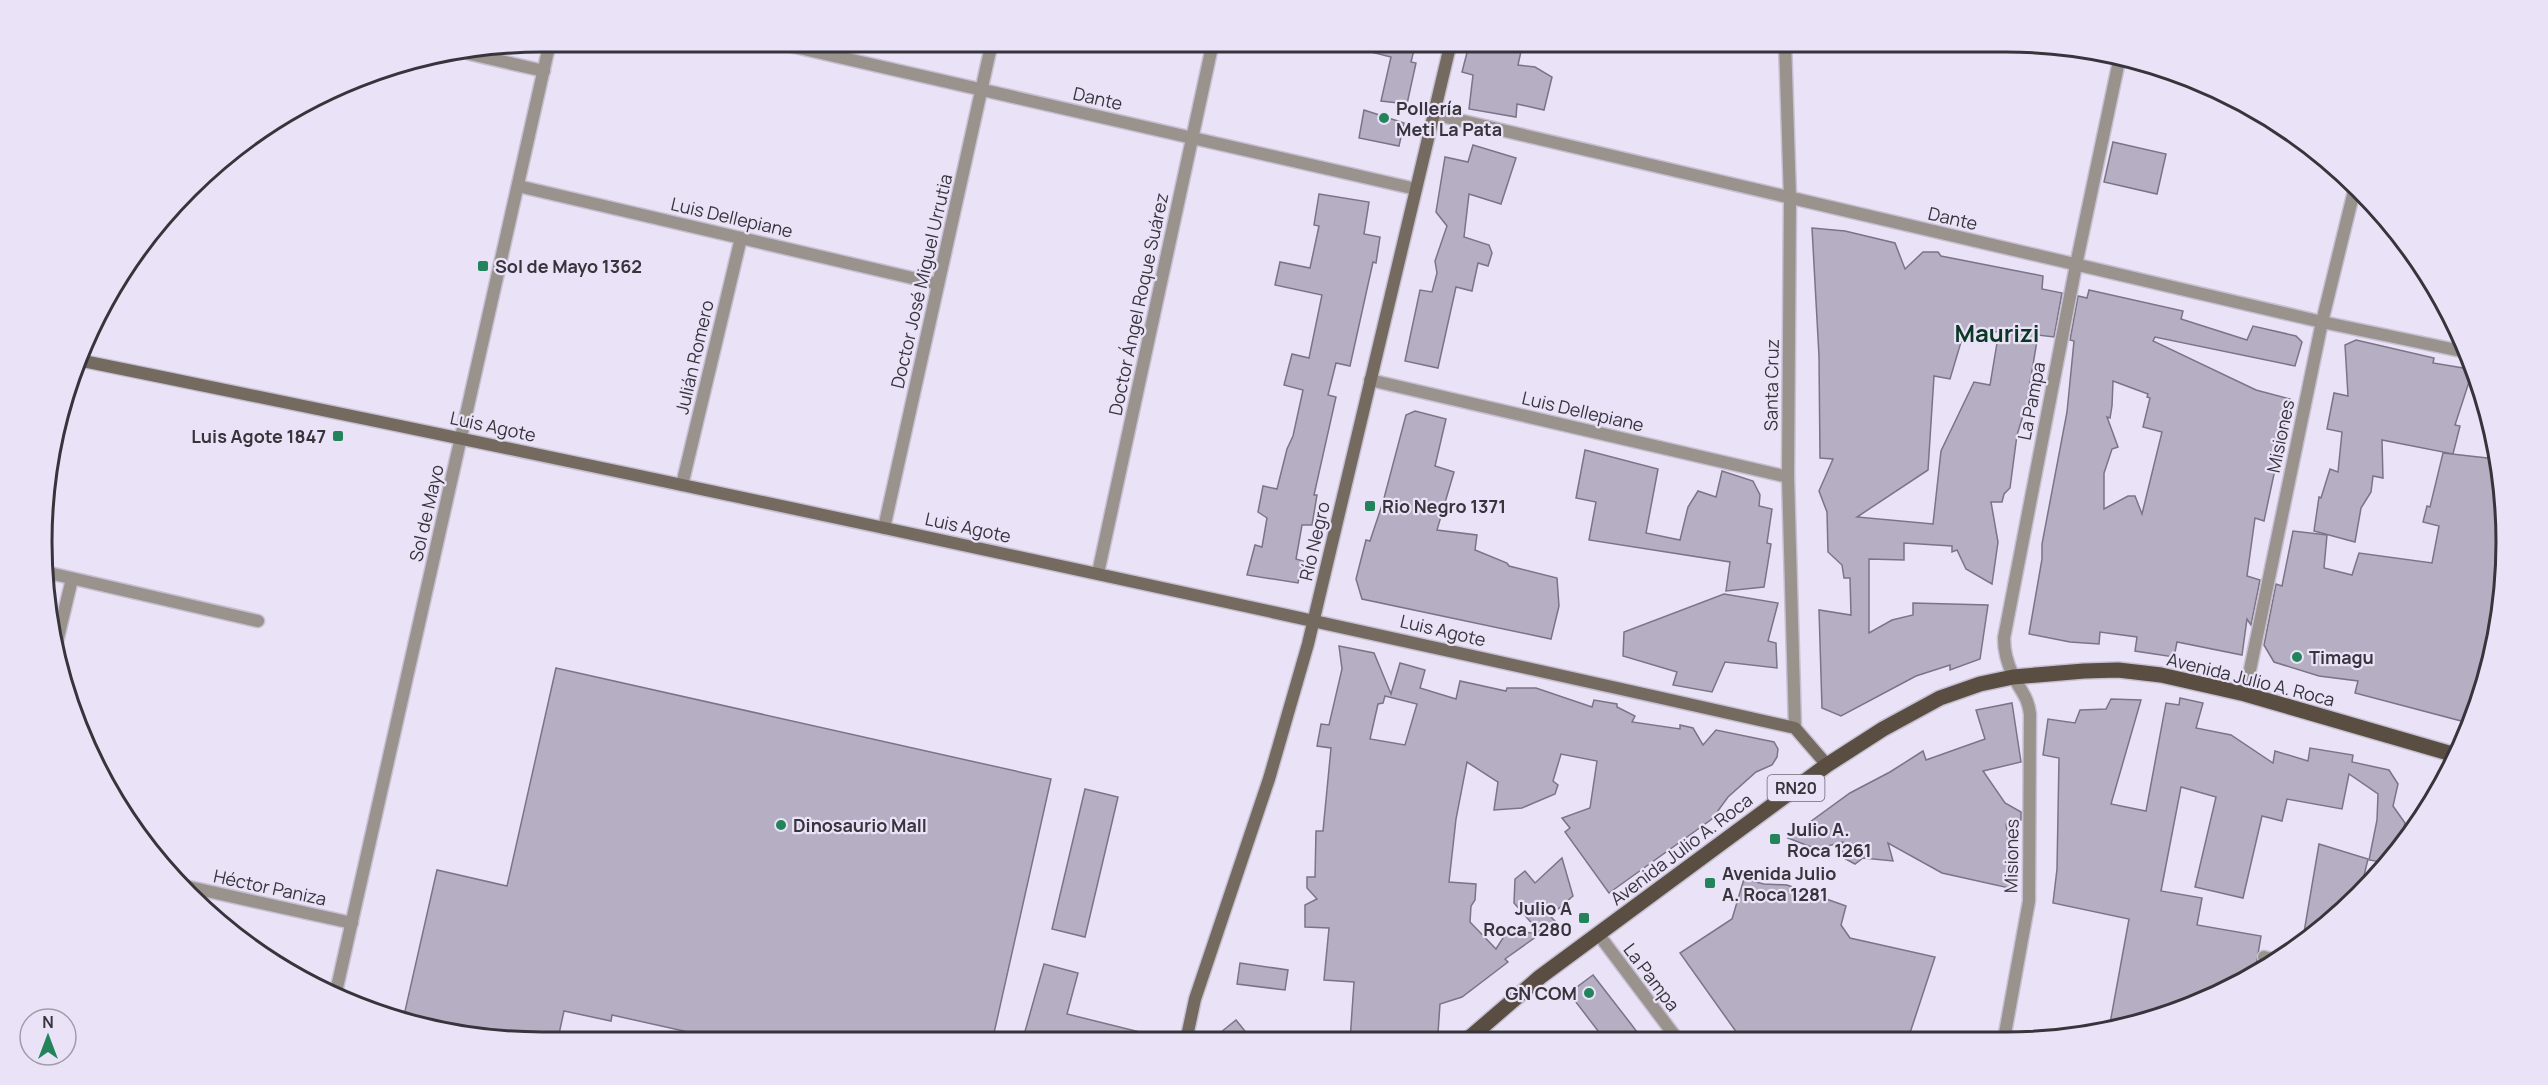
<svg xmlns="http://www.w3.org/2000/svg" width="2548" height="1085" viewBox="0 0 2548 1085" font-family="Manrope,sans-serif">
<rect width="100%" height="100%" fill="#eae3f8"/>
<g fill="#b6afc3" stroke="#7b7487" stroke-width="1.5" fill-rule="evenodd">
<path d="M1356,42H1416L1411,62L1416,63L1407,104L1381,101L1391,57L1355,48Z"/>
<path d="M1480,42H1523L1518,65L1535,67L1552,77L1544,110L1517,104L1516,117L1469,109L1473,75L1462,72L1469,45L1479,48Z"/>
<path d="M1364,110L1404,123L1399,146L1359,138Z"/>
<path d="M2113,142L2166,154L2157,194L2104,182Z"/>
<path d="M1473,145L1516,158L1501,204L1469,194L1464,237L1489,245L1492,253L1488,266L1478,263L1472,291L1456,287L1438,368L1405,361L1420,290L1432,292L1437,273L1435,261L1447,226L1436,212L1445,157L1468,162Z"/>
<path d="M1319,194L1369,202L1364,234L1380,237L1376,263L1373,262L1350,366L1336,363L1328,395L1336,397L1314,495H1317L1312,525H1302L1296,559L1303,561L1298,583L1247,575L1255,545L1262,547L1267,518L1258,512L1263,486L1277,489L1287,449L1293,436L1303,390L1284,385L1292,354L1309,358L1322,295L1275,285L1280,262L1310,268L1319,226L1314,225Z"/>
<path d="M1812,228L1845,231L1895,243L1905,269L1923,252H1938L1941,256L2043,276L2042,289L2062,293L2054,337L2038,335L2026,406L2017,435L2010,488L2004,494L2002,502H1991L1998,542L1992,584L1966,569L1957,550L1952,552V546L1904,543V560L1869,559V633L1892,620L1913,615V603L1988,605L1980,659L1950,670V665L1916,676L1841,716L1822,708L1819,610L1851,615L1850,578H1844L1842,565L1828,552L1827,512L1819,491L1833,459L1820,458L1819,356ZM1999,331L1990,385L1974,382L1941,451L1933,524L1857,517L1928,470L1934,376L1950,379L1961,342Z"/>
<path d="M2089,290L2183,311L2181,319L2247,340L2253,326L2296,336L2302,342L2295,366L2155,337L2153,341L2256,390L2290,399L2264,521L2255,518L2247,576L2260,580L2251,625L2247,619L2242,655L2177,642L2174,657L2135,651L2137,637L2100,632L2099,644L2070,642L2029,634L2042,559V544L2067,412L2074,341L2070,340L2078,296L2087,298ZM2113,381L2148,394L2147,397L2150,398L2143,427L2162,432L2142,514L2135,496H2128L2104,509V473L2112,449L2118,447L2107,417L2110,418L2112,406Z"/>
<path d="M2356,340L2434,358L2433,363L2469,369V382L2455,425L2460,426L2453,454L2382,440L2383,478L2373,476L2371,492L2361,508L2355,542L2314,531L2319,497L2321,498L2330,469L2338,472L2342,432L2327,429L2334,393L2348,396L2345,345Z"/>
<path d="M1415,411L1446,419L1435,466L1454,472L1437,530L1477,535L1475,550L1507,563L1509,566L1557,578L1559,606L1551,639L1362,599L1356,579L1366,540L1370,541L1383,502L1406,415Z"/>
<path d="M1585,450L1658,469L1646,533L1680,540L1688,507L1698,491L1716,497L1722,471L1753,481L1760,495L1759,506L1772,509L1767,543L1771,544L1764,587L1726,591L1730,562L1589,540L1596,502L1576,498Z"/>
<path d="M2443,453L2496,459L2505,510L2502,608L2479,704L2469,723L2355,693L2358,681L2319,676L2274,662L2264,645L2276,584L2282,586L2293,531L2327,535L2324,568L2352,575L2359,553L2432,563L2439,526L2423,522L2427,506L2430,507Z"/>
<path d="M1724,594L1778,603L1768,641L1776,643L1777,668L1725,662L1712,692L1673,685L1677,672L1623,656L1624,632Z"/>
<path d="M1339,646L1374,653L1391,694L1400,663L1425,670L1420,688L1456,699L1460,681L1506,691L1507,688H1536L1592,707L1594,700L1617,704V707L1635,716L1632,722L1680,729V725L1693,728L1703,745L1716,730L1774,742L1778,749L1777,757L1772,765L1756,772L1728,797L1712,819L1609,893L1565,832L1570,828L1562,818L1590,808L1597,761L1561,754L1553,781L1558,785L1555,794L1522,808L1494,810L1498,782L1467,762L1456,819L1449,882L1476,884L1475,900L1471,906L1470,922L1496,949L1508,930L1540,934L1505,959L1508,962L1462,997L1440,1004L1438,1033L1428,1040L1350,1041L1354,982L1324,980L1329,928L1305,927V905L1317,899L1307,888V877H1315L1316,831H1323L1331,748L1317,746L1321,724L1329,725L1342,669ZM1385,696L1417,704L1405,745L1370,739L1378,704L1383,703Z"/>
<path d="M556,668L1051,779L992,1042H733L612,1015L611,1021L564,1011L557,1043H543L403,1020L437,870L507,886Z"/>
<path d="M2180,698L2203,703L2196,728L2231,735L2273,763L2275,751L2308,761L2310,748L2353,755L2352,762L2389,770L2398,784L2393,806L2405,823L2400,850L2387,863L2369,860L2377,820L2378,794L2349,774L2342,809L2287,799L2282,821L2262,816L2243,898L2195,887L2216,797L2181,787L2161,891L2202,898L2197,925L2261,936L2255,972L2197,1005L2109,1029L2129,919L2053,903L2057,869L2059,758L2043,755L2048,719L2075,723L2080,710L2106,709L2111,699L2141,700L2111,804L2146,811L2166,703L2179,705Z"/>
<path d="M2012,703L2021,762L1983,771L2005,803L2021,812V820L2006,824L2010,849L2017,855V876L2009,888L1942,873L1888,843L1893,861L1863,858L1855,864L1842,857L1843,842L1816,849L1788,838L1850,793L1890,772L1923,751L1926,760L1985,739L1976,710Z"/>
<path d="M1085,789L1118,797L1085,937L1052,929Z"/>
<path d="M2319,844L2368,859L2361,888L2310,939L2302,944Z"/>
<path d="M1562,858L1573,896L1550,916L1557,923L1542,935L1514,903L1515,879L1525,871L1535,883Z"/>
<path d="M1744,879L1764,884L1787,885L1846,906L1841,925L1850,938L1935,957L1909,1036L1875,1033L1817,1039L1742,1040L1680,953L1732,919Z"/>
<path d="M1240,963L1288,970L1285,990L1237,984Z"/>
<path d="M1044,964L1078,973L1067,1014L1152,1035L1151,1041L1022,1042Z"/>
<path d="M1593,975L1631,1024L1643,1040H1605L1569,993Z"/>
<path d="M1236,1020L1253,1041H1210Z"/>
</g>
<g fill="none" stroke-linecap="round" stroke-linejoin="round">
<defs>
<g id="minor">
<path d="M773,42L1416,189"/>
<path d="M1785,42L1790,198L1788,477L1795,728"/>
<path d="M470,54L544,71"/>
<path d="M1433,114L2322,322L2466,352"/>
<path d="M518,186L938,284"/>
<path d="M1370,380L1788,477"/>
<path d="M682,485L741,238"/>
<path d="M884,528L992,42"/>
<path d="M45,572L258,621"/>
<path d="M1098,573L1213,42"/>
<path d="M55,650L72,579"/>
<path d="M2245,694L2322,322L2355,187"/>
<path d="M180,885L352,923"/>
<path d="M1599,935L1678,1040"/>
<path d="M2264,957L2275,960"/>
<path d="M336,992L550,42"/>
<path d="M2004,1039L2029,901L2030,714C2028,696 2020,691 2013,675C2007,663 2004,652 2004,638L2076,265L2119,61"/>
</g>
<g id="secondary">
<path d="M83,361C655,477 1226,600 1795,728L1827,765"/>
<path d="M1186,1041L1195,999L1269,779L1308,644L1451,42"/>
</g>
<path id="primary" d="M1467,1040L1540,977L1827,765L1883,729L1940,698L1980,684L2013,677L2084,671L2118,670L2161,675L2245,694L2452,754"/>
</defs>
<use href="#minor" stroke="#c6c0d2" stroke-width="15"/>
<use href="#secondary" stroke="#c6c0d2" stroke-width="15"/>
<use href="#primary" stroke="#c6c0d2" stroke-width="18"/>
<use href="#minor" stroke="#9a928c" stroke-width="12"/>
<use href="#secondary" stroke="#746a60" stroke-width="12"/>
<use href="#primary" stroke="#5a4e42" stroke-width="15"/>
</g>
<g fill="#23845c" stroke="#eae3f8" stroke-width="2">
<circle cx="1384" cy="118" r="6"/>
<rect x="477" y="260" width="12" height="12" rx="3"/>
<rect x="332" y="430" width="12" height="12" rx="3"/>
<rect x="1364" y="500" width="12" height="12" rx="3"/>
<circle cx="2297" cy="657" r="6"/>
<circle cx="781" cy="825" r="6"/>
<rect x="1769" y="833" width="12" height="12" rx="3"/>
<rect x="1704" y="877" width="12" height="12" rx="3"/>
<rect x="1578" y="912" width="12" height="12" rx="3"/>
<circle cx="1589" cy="993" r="6"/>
</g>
<g text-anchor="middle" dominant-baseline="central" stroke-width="4.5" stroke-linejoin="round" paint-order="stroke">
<rect fill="#eae3f8" stroke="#6d6874" stroke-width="1.5" x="1767.5" y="775" width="57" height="26" rx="4.5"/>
<g font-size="16" font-weight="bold" fill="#37343c">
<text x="1796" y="788">RN20</text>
</g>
<g font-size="18" fill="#37343c" stroke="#eae3f8">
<text transform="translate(1098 98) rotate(13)">Dante</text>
<text transform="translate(732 217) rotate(13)">Luis Dellepiane</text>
<text transform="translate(1953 218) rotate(13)">Dante</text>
<text transform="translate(921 281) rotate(-77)">Doctor José Miguel Urrutia</text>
<text transform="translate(1138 304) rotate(-78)">Doctor Ángel Roque Suárez</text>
<text transform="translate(694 357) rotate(-77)">Julián Romero</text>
<text transform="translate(1771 385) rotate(-89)">Santa Cruz</text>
<text transform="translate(2031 401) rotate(-79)">La Pampa</text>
<text transform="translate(1583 411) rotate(13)">Luis Dellepiane</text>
<text transform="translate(493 426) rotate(12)">Luis Agote</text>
<text transform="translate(2280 436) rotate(-78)">Misiones</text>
<text transform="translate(426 513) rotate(-77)">Sol de Mayo</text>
<text transform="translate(968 527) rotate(12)">Luis Agote</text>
<text transform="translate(1314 541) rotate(-77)">Río Negro</text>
<text transform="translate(1443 630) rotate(13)">Luis Agote</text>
<text transform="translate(2251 679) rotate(14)">Avenida Julio A. Roca</text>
<text transform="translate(1681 849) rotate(-37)">Avenida Julio A. Roca</text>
<text transform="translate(2011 856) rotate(-89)">Misiones</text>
<text transform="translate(270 887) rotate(12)">Héctor Paniza</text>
<text transform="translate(1652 977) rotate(53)">La Pampa</text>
</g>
<g font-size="18" font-weight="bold" fill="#37343c" stroke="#eae3f8" text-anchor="start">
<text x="1396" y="108">Pollería<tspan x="1396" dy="21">Meti La Pata</tspan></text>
<text x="495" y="266">Sol de Mayo 1362</text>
<text x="326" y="436" text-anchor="end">Luis Agote 1847</text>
<text x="1382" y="506">Rio Negro 1371</text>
<text x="2309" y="657">Timagu</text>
<text x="793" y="825">Dinosaurio Mall</text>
<text x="1787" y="829">Julio A.<tspan x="1787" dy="21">Roca 1261</tspan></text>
<text x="1722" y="873">Avenida Julio<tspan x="1722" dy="21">A. Roca 1281</tspan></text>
<text x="1572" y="908" text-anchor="end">Julio A<tspan x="1572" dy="21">Roca 1280</tspan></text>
<text x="1577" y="993" text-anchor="end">GN COM</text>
</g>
<g font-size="24" font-weight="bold" fill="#0a3825" stroke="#eae3f8">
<text x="1997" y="332">Maurizi</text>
</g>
</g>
<path d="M0 0H2548V1085H0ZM542 52H2006A490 490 0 0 1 2496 542V542A490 490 0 0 1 2006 1032H542A490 490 0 0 1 52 542V542A490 490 0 0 1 542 52Z" fill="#eae3f8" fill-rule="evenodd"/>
<path fill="none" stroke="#37343c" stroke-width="3" d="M542 52H2006A490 490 0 0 1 2496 542V542A490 490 0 0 1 2006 1032H542A490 490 0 0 1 52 542V542A490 490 0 0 1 542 52Z"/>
<g transform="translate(48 1037)"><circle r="28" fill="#eae3f8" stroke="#a29dad" stroke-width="1.5"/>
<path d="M0-4.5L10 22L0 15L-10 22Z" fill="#23845c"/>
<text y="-9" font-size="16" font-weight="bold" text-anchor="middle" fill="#37343c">N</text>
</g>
</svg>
